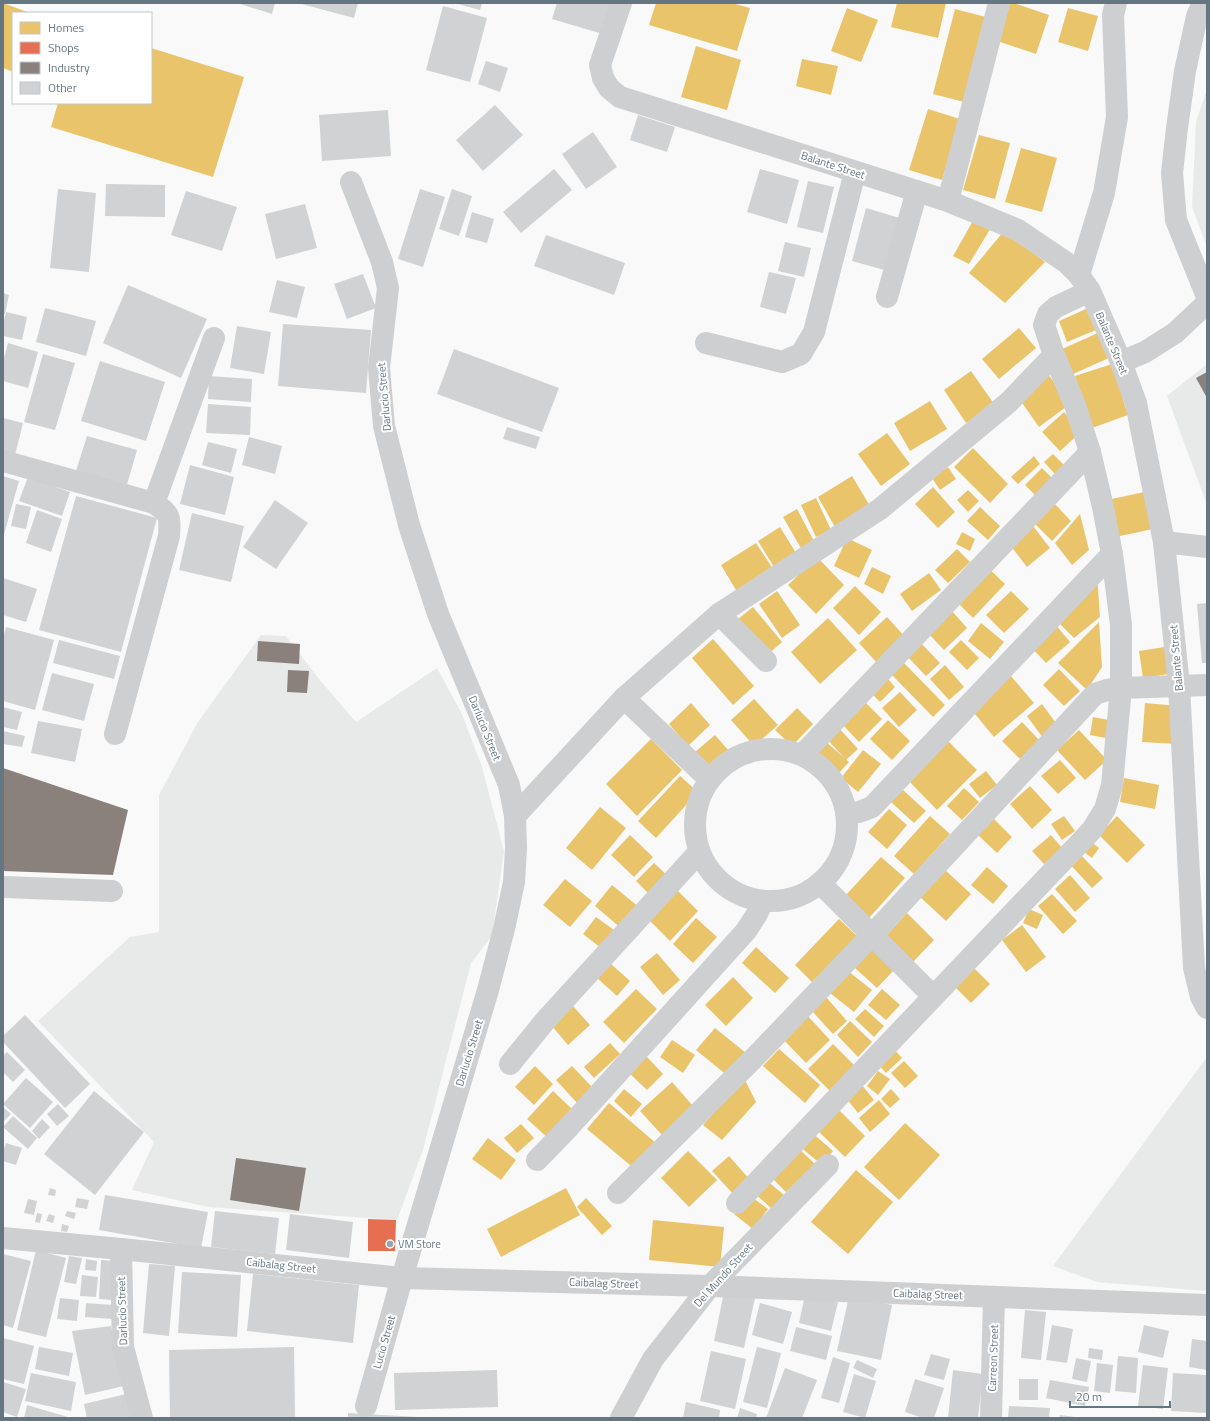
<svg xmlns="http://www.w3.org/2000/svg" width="1210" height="1421" viewBox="0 0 1210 1421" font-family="'Titillium Web',sans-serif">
<rect width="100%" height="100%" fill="#f9f9f9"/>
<g fill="#e8e9e9">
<path d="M1207,89V247L1192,207L1196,122Z"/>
<path d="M1207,364V505L1167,396Z"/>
<path d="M261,635L286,636L319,679L356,722L437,668L462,714L482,767L504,851L492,936L471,963L423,1150L397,1220L208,1207L132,1190L154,1142L38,1021L130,937L159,932V795L198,722Z"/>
<path d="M1207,1057V1291L1097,1282L1053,1266Z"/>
</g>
<g fill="#e9c46a">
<path d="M3,3L30,13H13V72L3,68Z"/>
<path d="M656,3H732L750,8L737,51L649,25Z"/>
<path d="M897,3H946L938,38L891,27Z"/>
<path d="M1010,3H1014L1049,15L1036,54L997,41Z"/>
<path d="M847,8L878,20L861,62L831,51Z"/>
<path d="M1068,8L1098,16L1088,51L1058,42Z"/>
<path d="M955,9L990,18L968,103L933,94Z"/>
<path d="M696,46L741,60L727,110L681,97Z"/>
<path d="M151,48L244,77L213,177L51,127L58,103H151Z"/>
<path d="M802,59L838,66L831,95L796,86Z"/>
<path d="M928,109L960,119L942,180L909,170Z"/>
<path d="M979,135L1010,143L995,199L963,190Z"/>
<path d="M1021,148L1057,158L1042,212L1005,202Z"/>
<path d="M974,219L992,226L969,264L953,256Z"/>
<path d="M1004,231L1045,262L1005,303L969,273Z"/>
<path d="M1086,309L1096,330L1067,342L1059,321Z"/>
<path d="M1019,328L1036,348L999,379L982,359Z"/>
<path d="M1100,332L1111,357L1071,375L1060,350Z"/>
<path d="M1112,364L1128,415L1092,428L1075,376Z"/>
<path d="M971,371L994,404L966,423L944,390Z"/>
<path d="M1048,374L1070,404L1039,427L1018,397Z"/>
<path d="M930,401L947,429L910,451L894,423Z"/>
<path d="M1064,412L1081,432L1060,451L1042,432Z"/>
<path d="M887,433L910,464L881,486L858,454Z"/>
<path d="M973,448L1008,484L990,503L954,467Z"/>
<path d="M1053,454L1064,465L1055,474L1044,462Z"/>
<path d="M1034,456L1040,464L1018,484L1011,477Z"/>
<path d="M948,467L956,479L940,490L932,478Z"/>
<path d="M1042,468L1054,480L1037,497L1025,485Z"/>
<path d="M852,476L870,506L835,527L818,497Z"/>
<path d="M933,487L955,512L938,528L915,504Z"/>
<path d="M968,490L979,501L968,512L957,500Z"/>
<path d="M1149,491L1158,528L1115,537L1107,500Z"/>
<path d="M816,498L831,530L816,537L801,505Z"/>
<path d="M1051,500L1071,521L1052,541L1031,520Z"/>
<path d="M980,507L1000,526L988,540L967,521Z"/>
<path d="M797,509L815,543L802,550L783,517Z"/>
<path d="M1080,514L1089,550L1072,565L1055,543Z"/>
<path d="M1033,526L1050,548L1027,567L1010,545Z"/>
<path d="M780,527L796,553L774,567L758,541Z"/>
<path d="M962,532L975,539L970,551L956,544Z"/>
<path d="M847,538L872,550L859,578L834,566Z"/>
<path d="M756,543L775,572L739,595L721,565Z"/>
<path d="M957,549L970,562L948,583L935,570Z"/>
<path d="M817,557L844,585L816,614L788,585Z"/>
<path d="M985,565L1005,584L973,618L953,598Z"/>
<path d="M872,567L891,576L883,594L864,584Z"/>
<path d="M929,573L941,590L912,611L900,594Z"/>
<path d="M1097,574L1100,617L1074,638L1056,620Z"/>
<path d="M855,586L881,612L859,635L833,608Z"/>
<path d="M777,591L800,625L782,638L759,604Z"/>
<path d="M1011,591L1029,609L1004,633L986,615Z"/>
<path d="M753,607L782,642L767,655L738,619Z"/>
<path d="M951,610L967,628L944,650L927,632Z"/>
<path d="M887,617L906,638L878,664L859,643Z"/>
<path d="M828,618L857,650L820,684L791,652Z"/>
<path d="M1099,622L1102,667L1087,690L1058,663Z"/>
<path d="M981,623L1004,642L990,659L968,641Z"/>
<path d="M1055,624L1070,642L1046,663L1030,646Z"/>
<path d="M713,639L754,686L733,705L692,658Z"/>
<path d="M961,640L979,658L967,670L949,652Z"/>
<path d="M919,641L940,663L926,676L905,654Z"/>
<path d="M1171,646L1175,673L1143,678L1139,651Z"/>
<path d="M904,663L945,705L933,717L892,675Z"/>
<path d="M945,665L964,687L949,700L930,679Z"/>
<path d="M1059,669L1080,691L1064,706L1043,685Z"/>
<path d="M1010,675L1034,703L994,737L970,708Z"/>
<path d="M887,678L895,687L880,702L871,693Z"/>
<path d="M900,692L917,710L899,727L882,708Z"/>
<path d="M754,699L778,725L754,746L731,720Z"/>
<path d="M863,700L882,719L859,742L841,723Z"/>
<path d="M691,703L710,725L688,746L669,724Z"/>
<path d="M1145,703L1179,706L1176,744L1142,742Z"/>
<path d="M1042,704L1061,730L1046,742L1027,716Z"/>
<path d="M797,708L813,724L792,746L775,730Z"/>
<path d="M1093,717L1114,721L1111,739L1090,735Z"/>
<path d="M888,720L910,741L892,760L870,739Z"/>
<path d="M1022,722L1039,740L1020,759L1002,741Z"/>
<path d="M838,727L858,749L846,760L826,738Z"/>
<path d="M1079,730L1107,760L1085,780L1057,750Z"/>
<path d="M715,735L729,751L709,768L695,752Z"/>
<path d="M651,739L682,770L637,816L606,784Z"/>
<path d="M947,740L977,770L937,810L907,779Z"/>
<path d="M825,741L849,762L837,775L814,754Z"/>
<path d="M863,750L881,764L858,792L841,778Z"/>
<path d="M1060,760L1076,778L1058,794L1041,776Z"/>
<path d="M986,771L997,785L980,798L969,784Z"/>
<path d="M680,776L698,792L656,838L638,821Z"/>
<path d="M1124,778L1159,785L1155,809L1120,802Z"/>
<path d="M1030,786L1052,810L1032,829L1010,804Z"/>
<path d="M964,788L979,802L962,820L947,806Z"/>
<path d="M903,790L926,811L914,823L891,802Z"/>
<path d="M600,807L626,828L592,870L566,848Z"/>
<path d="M889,809L907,825L887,849L868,832Z"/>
<path d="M930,816L950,834L914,874L894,856Z"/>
<path d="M1064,816L1075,831L1062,840L1051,824Z"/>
<path d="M1117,816L1145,845L1127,863L1099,835Z"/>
<path d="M993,818L1012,837L997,853L977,834Z"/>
<path d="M630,835L653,857L634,877L611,855Z"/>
<path d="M1051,835L1062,848L1044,864L1032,851Z"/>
<path d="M1091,842L1099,848L1092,858L1084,852Z"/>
<path d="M1077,851L1103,878L1092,888L1067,861Z"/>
<path d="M881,857L905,878L869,918L845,896Z"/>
<path d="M654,863L669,877L651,896L636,881Z"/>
<path d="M987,867L1008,886L993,904L971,885Z"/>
<path d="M943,868L971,894L946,921L918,895Z"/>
<path d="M1070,875L1090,898L1075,912L1055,889Z"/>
<path d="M565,879L592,901L570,927L543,905Z"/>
<path d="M612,885L640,908L622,929L595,906Z"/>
<path d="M674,887L698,911L670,941L646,917Z"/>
<path d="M1052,894L1077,921L1063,934L1038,906Z"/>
<path d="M1029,909L1043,915L1037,929L1023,923Z"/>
<path d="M907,913L934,940L913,962L886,936Z"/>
<path d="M596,917L614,930L601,948L583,934Z"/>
<path d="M696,918L717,937L693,963L673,944Z"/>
<path d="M839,919L857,936L812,982L795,965Z"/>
<path d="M1022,925L1046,957L1026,972L1002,940Z"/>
<path d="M874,946L896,968L877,988L854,967Z"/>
<path d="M756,947L789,978L775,993L742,963Z"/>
<path d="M657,953L680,980L663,995L640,967Z"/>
<path d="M610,963L630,981L617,996L597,978Z"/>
<path d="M972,966L990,984L971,1003L953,985Z"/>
<path d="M848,971L872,990L854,1012L830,993Z"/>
<path d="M733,977L753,998L726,1026L705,1005Z"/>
<path d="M636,989L657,1009L624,1043L603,1022Z"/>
<path d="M882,989L900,1005L886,1020L868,1005Z"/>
<path d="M826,997L847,1021L833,1034L812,1011Z"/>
<path d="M572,1005L590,1025L568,1045L551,1025Z"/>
<path d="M865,1009L884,1026L874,1037L855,1019Z"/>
<path d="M805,1013L830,1040L806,1063L780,1036Z"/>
<path d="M850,1021L872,1042L858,1057L837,1035Z"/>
<path d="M715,1028L746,1053L728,1076L696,1050Z"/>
<path d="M672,1040L695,1055L683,1073L660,1057Z"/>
<path d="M610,1043L620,1054L594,1078L584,1067Z"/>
<path d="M833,1044L855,1066L830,1091L808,1069Z"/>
<path d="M893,1048L902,1058L886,1073L877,1063Z"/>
<path d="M779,1049L820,1085L805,1103L763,1066Z"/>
<path d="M646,1056L663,1074L647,1090L629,1073Z"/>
<path d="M904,1061L918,1076L905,1088L891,1073Z"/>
<path d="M535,1066L553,1084L534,1105L515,1087Z"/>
<path d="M572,1066L594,1089L578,1104L556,1080Z"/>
<path d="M878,1071L890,1079L878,1095L867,1086Z"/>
<path d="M744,1078L756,1102L722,1140L703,1125Z"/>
<path d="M672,1082L693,1106L662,1135L640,1111Z"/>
<path d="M862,1085L874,1100L858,1113L846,1098Z"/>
<path d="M624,1089L642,1104L631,1117L614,1101Z"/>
<path d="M891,1089L900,1099L890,1108L881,1099Z"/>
<path d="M553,1091L573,1110L548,1138L527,1119Z"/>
<path d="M879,1100L890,1114L870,1132L859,1118Z"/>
<path d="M609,1103L657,1144L636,1170L587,1129Z"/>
<path d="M837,1108L865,1136L845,1157L816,1129Z"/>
<path d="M905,1123L940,1155L899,1200L864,1167Z"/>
<path d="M521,1124L534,1138L517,1153L504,1138Z"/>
<path d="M810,1131L833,1151L822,1165L798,1145Z"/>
<path d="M488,1138L516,1160L501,1180L472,1159Z"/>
<path d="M797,1147L815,1164L786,1192L768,1174Z"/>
<path d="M688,1151L717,1180L689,1207L661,1178Z"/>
<path d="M729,1156L751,1181L735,1196L712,1171Z"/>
<path d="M856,1170L893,1202L848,1254L811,1222Z"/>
<path d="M765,1179L784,1195L772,1209L753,1192Z"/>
<path d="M566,1188L580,1215L501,1257L487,1229Z"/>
<path d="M749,1195L768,1209L753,1229L734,1214Z"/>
<path d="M586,1198L612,1226L602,1235L577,1207Z"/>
<path d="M653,1220L724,1227L720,1267L649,1260Z"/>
</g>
<path fill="#e76f51" d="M368,1219L396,1220L395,1251H368Z"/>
<g fill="#8a817c">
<path d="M1207,372V398L1196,378Z"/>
<path d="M258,641L300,644L299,664L257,661Z"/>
<path d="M288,670L309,671L307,693L287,692Z"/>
<path d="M3,768L128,810L113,875L3,871Z"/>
<path d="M236,1158L306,1168L299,1211L230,1200Z"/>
</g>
<g fill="#d0d2d3">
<path d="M237,3H275L272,14Z"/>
<path d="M298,3H358L354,18Z"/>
<path d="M454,3H482L480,10Z"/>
<path d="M557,3H623L613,37L552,19Z"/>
<path d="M443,6L487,18L470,82L426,70Z"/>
<path d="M486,61L508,68L500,92L478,84Z"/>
<path d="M495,105L523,135L483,171L456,140Z"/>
<path d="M388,110L391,156L322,161L319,115Z"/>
<path d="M638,115L675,127L667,152L630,140Z"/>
<path d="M593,132L617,167L586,189L562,154Z"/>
<path d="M554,169L572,190L521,233L503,212Z"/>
<path d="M760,169L799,180L787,224L747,212Z"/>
<path d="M808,181L834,187L823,233L797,227Z"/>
<path d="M106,184L165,185V217L105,216Z"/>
<path d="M58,189L96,193L89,272L50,268Z"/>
<path d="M420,189L445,197L423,267L398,259Z"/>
<path d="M452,189L472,196L459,236L439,229Z"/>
<path d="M186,191L237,207L222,251L171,235Z"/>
<path d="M305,204L317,248L276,259L265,214Z"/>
<path d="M866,208L910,221L895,273L852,261Z"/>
<path d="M472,212L494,219L487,243L465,237Z"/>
<path d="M546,235L625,263L614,295L534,266Z"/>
<path d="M785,242L811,248L804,277L778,271Z"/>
<path d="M769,272L796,278L786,314L760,307Z"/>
<path d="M363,274L376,308L347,319L334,284Z"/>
<path d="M277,280L305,287L297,318L269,312Z"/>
<path d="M128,285L207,319L181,378L103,343Z"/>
<path d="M3,293L9,295L5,314H3Z"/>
<path d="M45,308L96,321L86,356L36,342Z"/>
<path d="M6,312L27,317L22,340L3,336V324Z"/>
<path d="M283,324L371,330L366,393L278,386Z"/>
<path d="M237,326L271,332L264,374L230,368Z"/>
<path d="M8,343L38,352L28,388L3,381V362Z"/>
<path d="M454,349L559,388L542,432L437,394Z"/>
<path d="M43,354L75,363L55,430L24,422Z"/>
<path d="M100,361L165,382L146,441L81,421Z"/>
<path d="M209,376L252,379L251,402L208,399Z"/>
<path d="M208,404L251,407L250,435L206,433Z"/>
<path d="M3,418L23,423L15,455L3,452Z"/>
<path d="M507,427L540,437L536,449L503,439Z"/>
<path d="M87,436L137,450L126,488L75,474Z"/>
<path d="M249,437L282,446L275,474L242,465Z"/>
<path d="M208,442L237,449L231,473L202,465Z"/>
<path d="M190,465L234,477L225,515L180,504Z"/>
<path d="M3,476L19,481L3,538Z"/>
<path d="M28,477L70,492L62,516L19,501Z"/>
<path d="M76,496L157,518L121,652L39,630Z"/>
<path d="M275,500L308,523L276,569L243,547Z"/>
<path d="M16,504L31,507L26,529L11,526Z"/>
<path d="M37,510L62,519L51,552L26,543Z"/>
<path d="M192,513L244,526L231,582L179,570Z"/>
<path d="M3,578L37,589L26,622L3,615Z"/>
<path d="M1207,603V663H1202L1197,604Z"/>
<path d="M6,627L54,640L35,710L3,701V639Z"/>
<path d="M59,640L120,656L114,679L53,663Z"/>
<path d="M52,673L94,684L84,721L42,710Z"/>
<path d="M3,707L22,712L17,730L3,727Z"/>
<path d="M38,721L82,729L75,762L31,753Z"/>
<path d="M3,731L25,736L22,747L3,744Z"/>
<path d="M25,1015L90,1084L65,1108L3,1042V1036Z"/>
<path d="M7,1052L25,1070L13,1082L3,1072V1056Z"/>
<path d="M26,1078L53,1102L30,1128L3,1104Z"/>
<path d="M94,1091L144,1132L95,1195L44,1154Z"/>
<path d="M58,1104L69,1116L57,1126L47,1114Z"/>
<path d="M3,1107L11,1114L3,1122Z"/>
<path d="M13,1116L37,1138L28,1149L3,1127Z"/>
<path d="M42,1119L50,1127L39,1139L32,1131Z"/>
<path d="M6,1143L22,1148L16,1165L3,1161V1152Z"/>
<path d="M50,1188L56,1190L55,1196L48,1195Z"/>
<path d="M105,1195L208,1212L201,1248L99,1230Z"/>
<path d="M77,1198L89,1200L87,1209L75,1207Z"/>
<path d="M28,1199L37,1201L34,1215L24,1213Z"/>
<path d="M67,1211L76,1213L74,1219L65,1216Z"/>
<path d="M215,1211L279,1218L275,1254L211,1247Z"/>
<path d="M37,1213L42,1214L40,1223L35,1222Z"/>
<path d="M49,1214L55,1216L53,1223L46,1221Z"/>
<path d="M290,1214L353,1222L349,1258L286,1250Z"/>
<path d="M62,1224L69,1226L67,1232L61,1231Z"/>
<path d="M36,1250L66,1258L46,1337L17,1330Z"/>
<path d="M3,1254L31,1261L13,1328L3,1325Z"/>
<path d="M69,1256L82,1258L76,1284L64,1282Z"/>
<path d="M86,1259L97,1261L96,1271L85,1270Z"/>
<path d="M101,1260L114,1261L112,1300L99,1299Z"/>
<path d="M149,1264L175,1266L169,1336L143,1333Z"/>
<path d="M182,1272L241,1275L237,1337L178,1333Z"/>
<path d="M253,1274L359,1285L353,1343L247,1331Z"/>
<path d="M82,1275L98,1277L96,1297L80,1296Z"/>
<path d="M724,1292L755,1298L744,1348L714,1341Z"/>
<path d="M805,1295L838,1302L831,1331L799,1323Z"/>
<path d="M849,1296L892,1305L881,1360L837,1351Z"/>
<path d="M60,1298L79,1300L77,1321L57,1319Z"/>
<path d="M86,1303L113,1305L112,1319L85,1317Z"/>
<path d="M760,1303L792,1312L783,1344L752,1335Z"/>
<path d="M1025,1310L1046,1312L1041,1360L1021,1358Z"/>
<path d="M1052,1325L1073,1329L1067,1363L1046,1360Z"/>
<path d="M1144,1325L1169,1331L1163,1358L1138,1352Z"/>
<path d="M111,1326L124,1386L85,1395L72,1331Z"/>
<path d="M796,1327L832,1336L826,1360L790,1351Z"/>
<path d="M3,1338L34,1346L24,1384L3,1379Z"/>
<path d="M1192,1339L1207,1341V1370L1189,1367Z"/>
<path d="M39,1347L73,1353L69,1376L35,1369Z"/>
<path d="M294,1347L295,1418H170L169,1350Z"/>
<path d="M757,1347L781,1353L767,1408L743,1402Z"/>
<path d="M1089,1348L1103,1350L1102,1360L1088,1358Z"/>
<path d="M711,1351L746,1359L735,1409L700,1401Z"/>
<path d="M931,1354L950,1359L944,1380L924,1375Z"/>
<path d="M1118,1356L1138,1358L1136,1393L1115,1391Z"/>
<path d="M833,1357L850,1363L839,1403L821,1398Z"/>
<path d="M1076,1358L1091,1361L1087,1382L1072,1379Z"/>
<path d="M857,1360L877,1369L873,1378L853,1368Z"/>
<path d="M1097,1363L1113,1365L1110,1393L1094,1391Z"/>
<path d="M1143,1365L1168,1368L1163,1409L1138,1406Z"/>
<path d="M785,1368L817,1380L802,1418H766Z"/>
<path d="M497,1370L498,1407L395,1410L394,1373Z"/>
<path d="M953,1370L983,1374L978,1418H948Z"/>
<path d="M31,1373L76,1382L71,1411L25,1401Z"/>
<path d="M1173,1373L1207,1375V1413L1171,1411Z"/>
<path d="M854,1374L876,1381L865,1418L843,1412Z"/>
<path d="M915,1379L944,1388L934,1418H923L905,1412Z"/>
<rect x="1019" y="1379" width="19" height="21"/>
<path d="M1050,1380L1089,1387L1085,1406L1046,1398Z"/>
<path d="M3,1382L26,1389L17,1417L3,1412Z"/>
<path d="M126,1394L132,1418H87L84,1404Z"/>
<path d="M686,1402L720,1410L719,1418H683Z"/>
<path d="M27,1405L71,1418H24Z"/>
<path d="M1009,1406L1050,1408L1049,1418H1008Z"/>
<path d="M740,1408L757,1414L756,1418H737Z"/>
<path d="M348,1413L418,1417V1418H348Z"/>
<path d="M1060,1415L1075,1417V1418H1059Z"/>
</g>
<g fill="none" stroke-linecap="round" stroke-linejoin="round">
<g stroke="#cecfd0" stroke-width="22">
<path d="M621,3L600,65L603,78L609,88L620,97L948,201L1018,230L1067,263L1079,275L1090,291L1121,362L1136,403L1164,542L1179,686L1194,968L1201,997L1207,1008"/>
<path d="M1203,3L1197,16L1185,71L1177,128L1172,173L1176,220L1207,297"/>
<path d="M351,182L382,262L388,288L379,368L384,426L409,525L438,614L509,785L515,816L516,848L514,882L504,929L488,990L402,1278L366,1406"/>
<path d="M948,201L999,3"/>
<path d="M1079,275L1104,193L1117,117L1113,15L1116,3"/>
<path d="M887,297L917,191"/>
<path d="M706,343L782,362L801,354L814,332L855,172"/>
<path d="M1121,362L1145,352L1175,333L1207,303"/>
<path d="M3,461L154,503C171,514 170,517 169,536L115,734"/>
<path d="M154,503L214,338"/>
<path d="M1164,542L1207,547"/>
<path d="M719,614L766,661"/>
<path d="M624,698L709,779"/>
<circle cx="771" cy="825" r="76"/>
<path d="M803,754L1090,452"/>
<path d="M847,814L859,812L872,807L1112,554"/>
<path d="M515,816L624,698L719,614L880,509L1009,402L1054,355"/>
<path d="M820,883L933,996"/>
<path d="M3,887L112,891"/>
<path d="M510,1064L545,1021L699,852"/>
<path d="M537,1160L569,1127L746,931L757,914L763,901"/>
<path d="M618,1193L758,1054L871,936L1095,694L1107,690L1121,688L1207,685"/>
<path d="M737,1203L1092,830L1105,809L1112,785L1121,688V625L1112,554L1103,507L1090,452L1075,405L1054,355L1044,325L1048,314L1056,307L1090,291"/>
<path d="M3,1238L121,1249L402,1278L710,1286L1207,1305"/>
<path d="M121,1249L123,1347L142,1418"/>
<path d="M621,1418L653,1359L710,1286L828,1165"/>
<path d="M991,1418L994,1297"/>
</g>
</g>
<circle fill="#99a4ac" stroke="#fff" stroke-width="1.5" cx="390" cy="1244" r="4"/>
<g text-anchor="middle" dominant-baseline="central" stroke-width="4" stroke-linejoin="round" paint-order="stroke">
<g font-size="11" fill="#657683" stroke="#fff">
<text transform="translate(833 165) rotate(18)">Balante Street</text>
<text transform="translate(1112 343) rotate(67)">Balante Street</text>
<text transform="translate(384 397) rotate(-95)">Darlucio Street</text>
<text transform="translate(1176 658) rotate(-95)">Balante Street</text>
<text transform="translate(485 728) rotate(68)">Darlucio Street</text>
<text transform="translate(469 1053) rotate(-73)">Darlucio Street</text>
<text transform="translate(281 1265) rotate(6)">Caibalag Street</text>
<text transform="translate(723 1275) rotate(-48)">Del Mundo Street</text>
<text transform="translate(604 1283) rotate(2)">Caibalag Street</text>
<text transform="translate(928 1294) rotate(2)">Caibalag Street</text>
<text transform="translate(122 1311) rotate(-92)">Darlucio Street</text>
<text transform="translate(384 1342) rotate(-74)">Lucio Street</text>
<text transform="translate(993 1358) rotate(-88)">Carreon Street</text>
</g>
<g font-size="11" fill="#657683" stroke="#fff" text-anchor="start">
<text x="398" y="1244">VM Store</text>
</g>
</g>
<rect width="1210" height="1421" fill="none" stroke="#657683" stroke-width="8"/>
<rect x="12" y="12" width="140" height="92" fill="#ffffff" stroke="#c1c8cd"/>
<rect x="20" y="22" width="20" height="12" fill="#e9c46a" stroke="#c1c8cd"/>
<text x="48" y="32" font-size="12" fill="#657683">Homes</text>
<rect x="20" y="42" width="20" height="12" fill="#e76f51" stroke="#c1c8cd"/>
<text x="48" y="52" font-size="12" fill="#657683">Shops</text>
<rect x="20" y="62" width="20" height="12" fill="#8a817c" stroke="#c1c8cd"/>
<text x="48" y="72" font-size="12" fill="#657683">Industry</text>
<rect x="20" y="82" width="20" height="12" fill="#d0d2d3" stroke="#c1c8cd"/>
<text x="48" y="92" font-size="12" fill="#657683">Other</text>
<path d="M1070 1401v6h100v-6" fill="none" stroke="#657683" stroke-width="2"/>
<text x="1076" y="1401" font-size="12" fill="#657683" stroke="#ffffff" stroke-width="3" paint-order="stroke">20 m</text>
</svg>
